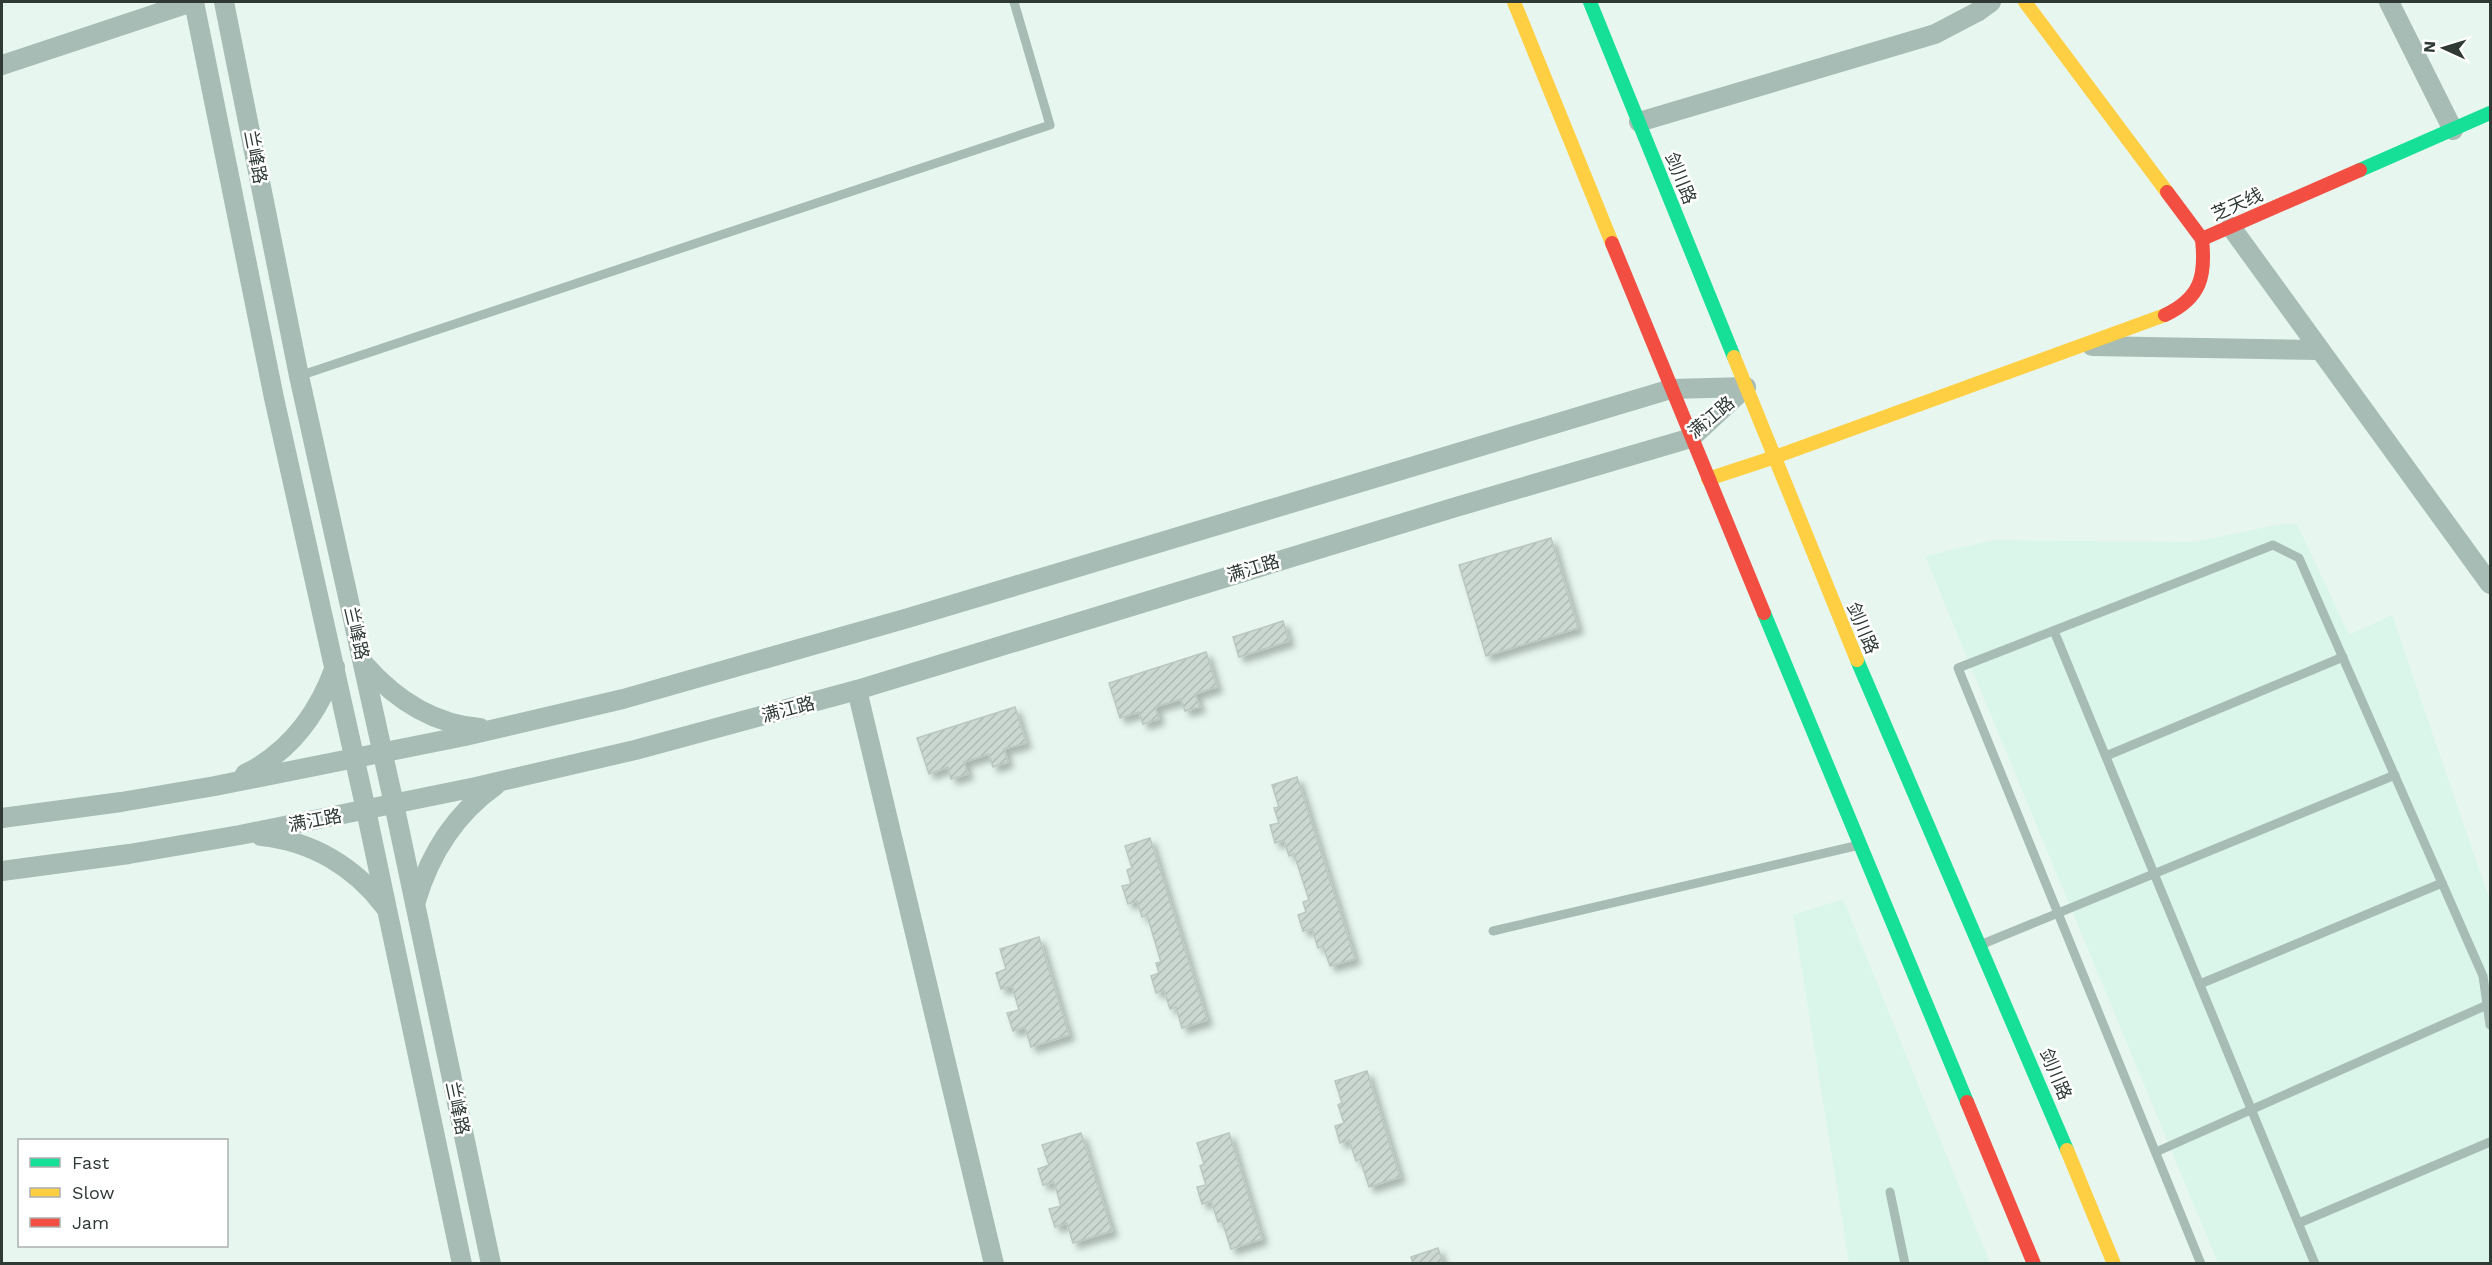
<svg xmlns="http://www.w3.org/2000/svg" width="2492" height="1265" viewBox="0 0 2492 1265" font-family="'Work Sans','Noto Sans SC',sans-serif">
<defs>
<pattern id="building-hatch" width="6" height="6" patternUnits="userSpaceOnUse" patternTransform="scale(1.5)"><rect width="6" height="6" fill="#cbd8d2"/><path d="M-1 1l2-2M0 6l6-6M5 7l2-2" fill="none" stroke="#afbab5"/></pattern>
<filter id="shadow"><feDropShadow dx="5.5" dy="5.5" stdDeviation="3" flood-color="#0004"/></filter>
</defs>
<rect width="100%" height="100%" fill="#e7f7f0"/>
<g fill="#daf6ea">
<path d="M2281,524H2297L2349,635L2392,615L2490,901V1263H2218L1925,556L1994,540L2194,542Z"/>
<path d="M1843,899L1990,1263H1849L1793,915Z"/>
</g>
<g fill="url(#building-hatch)" stroke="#bac7c1" stroke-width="1.5" filter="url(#shadow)">
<path d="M1551,538L1578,628L1486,656L1459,565Z"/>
<path d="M1283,621L1289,641L1239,657L1233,637Z"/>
<path d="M1206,652L1217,687L1195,694L1200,707L1185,711L1181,699L1155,707L1159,719L1143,724L1139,712L1120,718L1109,683Z"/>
<path d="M1015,707L1026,743L1004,749L1008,762L993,767L989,754L964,762L968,774L951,779L948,767L929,774L917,738Z"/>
<path d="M1297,777L1355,959L1330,966L1323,946L1318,948L1312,929L1303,931L1298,915L1306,912L1303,902L1309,900L1294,854L1289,856L1284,840L1275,843L1270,825L1279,823L1274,808L1279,807L1272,785Z"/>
<path d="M1150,838L1207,1020L1182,1028L1176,1007L1170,1009L1164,990L1156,993L1151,976L1159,973L1156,963L1161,962L1147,915L1142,917L1137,901L1128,904L1122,886L1131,884L1127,870L1132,868L1125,846Z"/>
<path d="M1039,937L1069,1035L1031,1047L1025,1027L1013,1031L1007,1013L1019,1010L1012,986L1001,989L996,973L1006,969L1000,949Z"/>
<path d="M1367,1071L1400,1177L1369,1187L1360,1159L1356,1161L1349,1140L1340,1143L1335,1126L1344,1123L1338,1105L1342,1103L1335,1081Z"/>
<path d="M1081,1133L1112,1231L1073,1243L1067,1223L1055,1227L1049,1209L1061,1206L1054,1182L1043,1185L1038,1169L1049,1165L1042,1145Z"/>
<path d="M1229,1133L1262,1239L1231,1249L1222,1221L1218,1222L1211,1201L1202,1204L1197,1187L1206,1185L1200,1166L1204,1164L1197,1143Z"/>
<path d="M1438,1248L1443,1264H1413L1411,1257Z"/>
</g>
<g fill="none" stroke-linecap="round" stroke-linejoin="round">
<g stroke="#a7bcb4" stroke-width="9">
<path d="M299,376L1050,125L1014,2"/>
<path d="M2054,631L2315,1264"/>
<path d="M2106,756L2343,657"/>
<path d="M1493,931L1855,846"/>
<path d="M1985,943L2395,775"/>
<path d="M2200,984L2442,883"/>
<path d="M2156,1152L2487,1005"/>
<path d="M1890,1192L1905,1264"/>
<path d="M2299,1223L2490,1142"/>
<path d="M2201,1264L1958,668L2273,545L2299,558L2483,976L2490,1025"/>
</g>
<g stroke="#a7bcb4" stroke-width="20">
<path d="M194,2L274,398L366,810L462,1264"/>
<path d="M224,2L299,376L394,804L491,1264"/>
<path d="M2389,2L2453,130"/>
<path d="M2,65L192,2"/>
<path d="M1639,122L1935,34L1977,12L1991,2"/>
<path d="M2231,227L2490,584"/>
<path d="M2092,346L2320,350"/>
<path d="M365,665C395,699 433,724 480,728"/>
<path d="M857,690L994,1264"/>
<path d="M245,774C290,752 318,714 335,667"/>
<path d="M2,818L121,802L215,786L465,736L623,699L908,618L1671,389L1746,387"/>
<path d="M261,836C312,841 355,867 385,907"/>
<path d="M2,871L129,854L240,835L476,787L635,750L857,690L1456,507L1691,438L1746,387"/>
<path d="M416,901C430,853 455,814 496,785"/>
</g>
<g stroke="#16e098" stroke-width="14">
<path d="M1590,2L1734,357"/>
<path d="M2360,170L2490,113"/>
<path d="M1764,613L1967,1102"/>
<path d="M1857,660L2067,1150"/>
</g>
<g stroke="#ffcf43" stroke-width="14">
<path d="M1514,2L1612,243"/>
<path d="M2025,2L2167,192"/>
<path d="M1734,357L1857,660"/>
<path d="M1708,479L1775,457L2165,315"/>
<path d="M2067,1150L2114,1264"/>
</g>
<g stroke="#f24e42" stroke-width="14">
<path d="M2167,192L2202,239L2360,170"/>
<path d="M1612,243L1764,613"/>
<path d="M2165,315C2201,298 2206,276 2202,239"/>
<path d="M1967,1102L2034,1264"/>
</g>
</g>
<g text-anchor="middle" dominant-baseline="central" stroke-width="5" stroke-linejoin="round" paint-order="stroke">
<g font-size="18" fill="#2f3a35" stroke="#fff">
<text transform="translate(256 157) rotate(79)">兰峰路</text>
<text transform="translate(1681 178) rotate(68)">剑川路</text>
<text transform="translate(2237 204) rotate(-24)">芝天线</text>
<text transform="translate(1711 417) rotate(-40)">满江路</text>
<text transform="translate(1253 568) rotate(-17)">满江路</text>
<text transform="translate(1863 628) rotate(67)">剑川路</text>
<text transform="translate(357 633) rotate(77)">兰峰路</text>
<text transform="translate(788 709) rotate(-15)">满江路</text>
<text transform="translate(315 820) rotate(-11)">满江路</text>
<text transform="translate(2056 1074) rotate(67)">剑川路</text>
<text transform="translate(458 1108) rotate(78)">兰峰路</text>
</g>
</g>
<rect width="2492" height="1265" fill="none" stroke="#2f3a35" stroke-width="6"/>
<rect x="18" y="1139" width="210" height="108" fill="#ffffff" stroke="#acb0ae" stroke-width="1.5"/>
<rect x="30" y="1158" width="30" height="9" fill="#16e098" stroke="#acb0ae" stroke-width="1.5"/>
<text x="72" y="1169" font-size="18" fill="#2f3a35">Fast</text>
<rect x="30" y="1188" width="30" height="9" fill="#ffcf43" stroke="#acb0ae" stroke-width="1.5"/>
<text x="72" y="1199" font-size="18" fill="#2f3a35">Slow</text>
<rect x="30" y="1218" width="30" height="9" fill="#f24e42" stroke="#acb0ae" stroke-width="1.5"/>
<text x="72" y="1229" font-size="18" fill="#2f3a35">Jam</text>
<g transform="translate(2444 48) rotate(274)" stroke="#ffffff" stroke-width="4.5" paint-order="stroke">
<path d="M0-4.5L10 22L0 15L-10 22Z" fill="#2f3a35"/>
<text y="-9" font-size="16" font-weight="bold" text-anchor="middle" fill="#2f3a35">N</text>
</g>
</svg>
